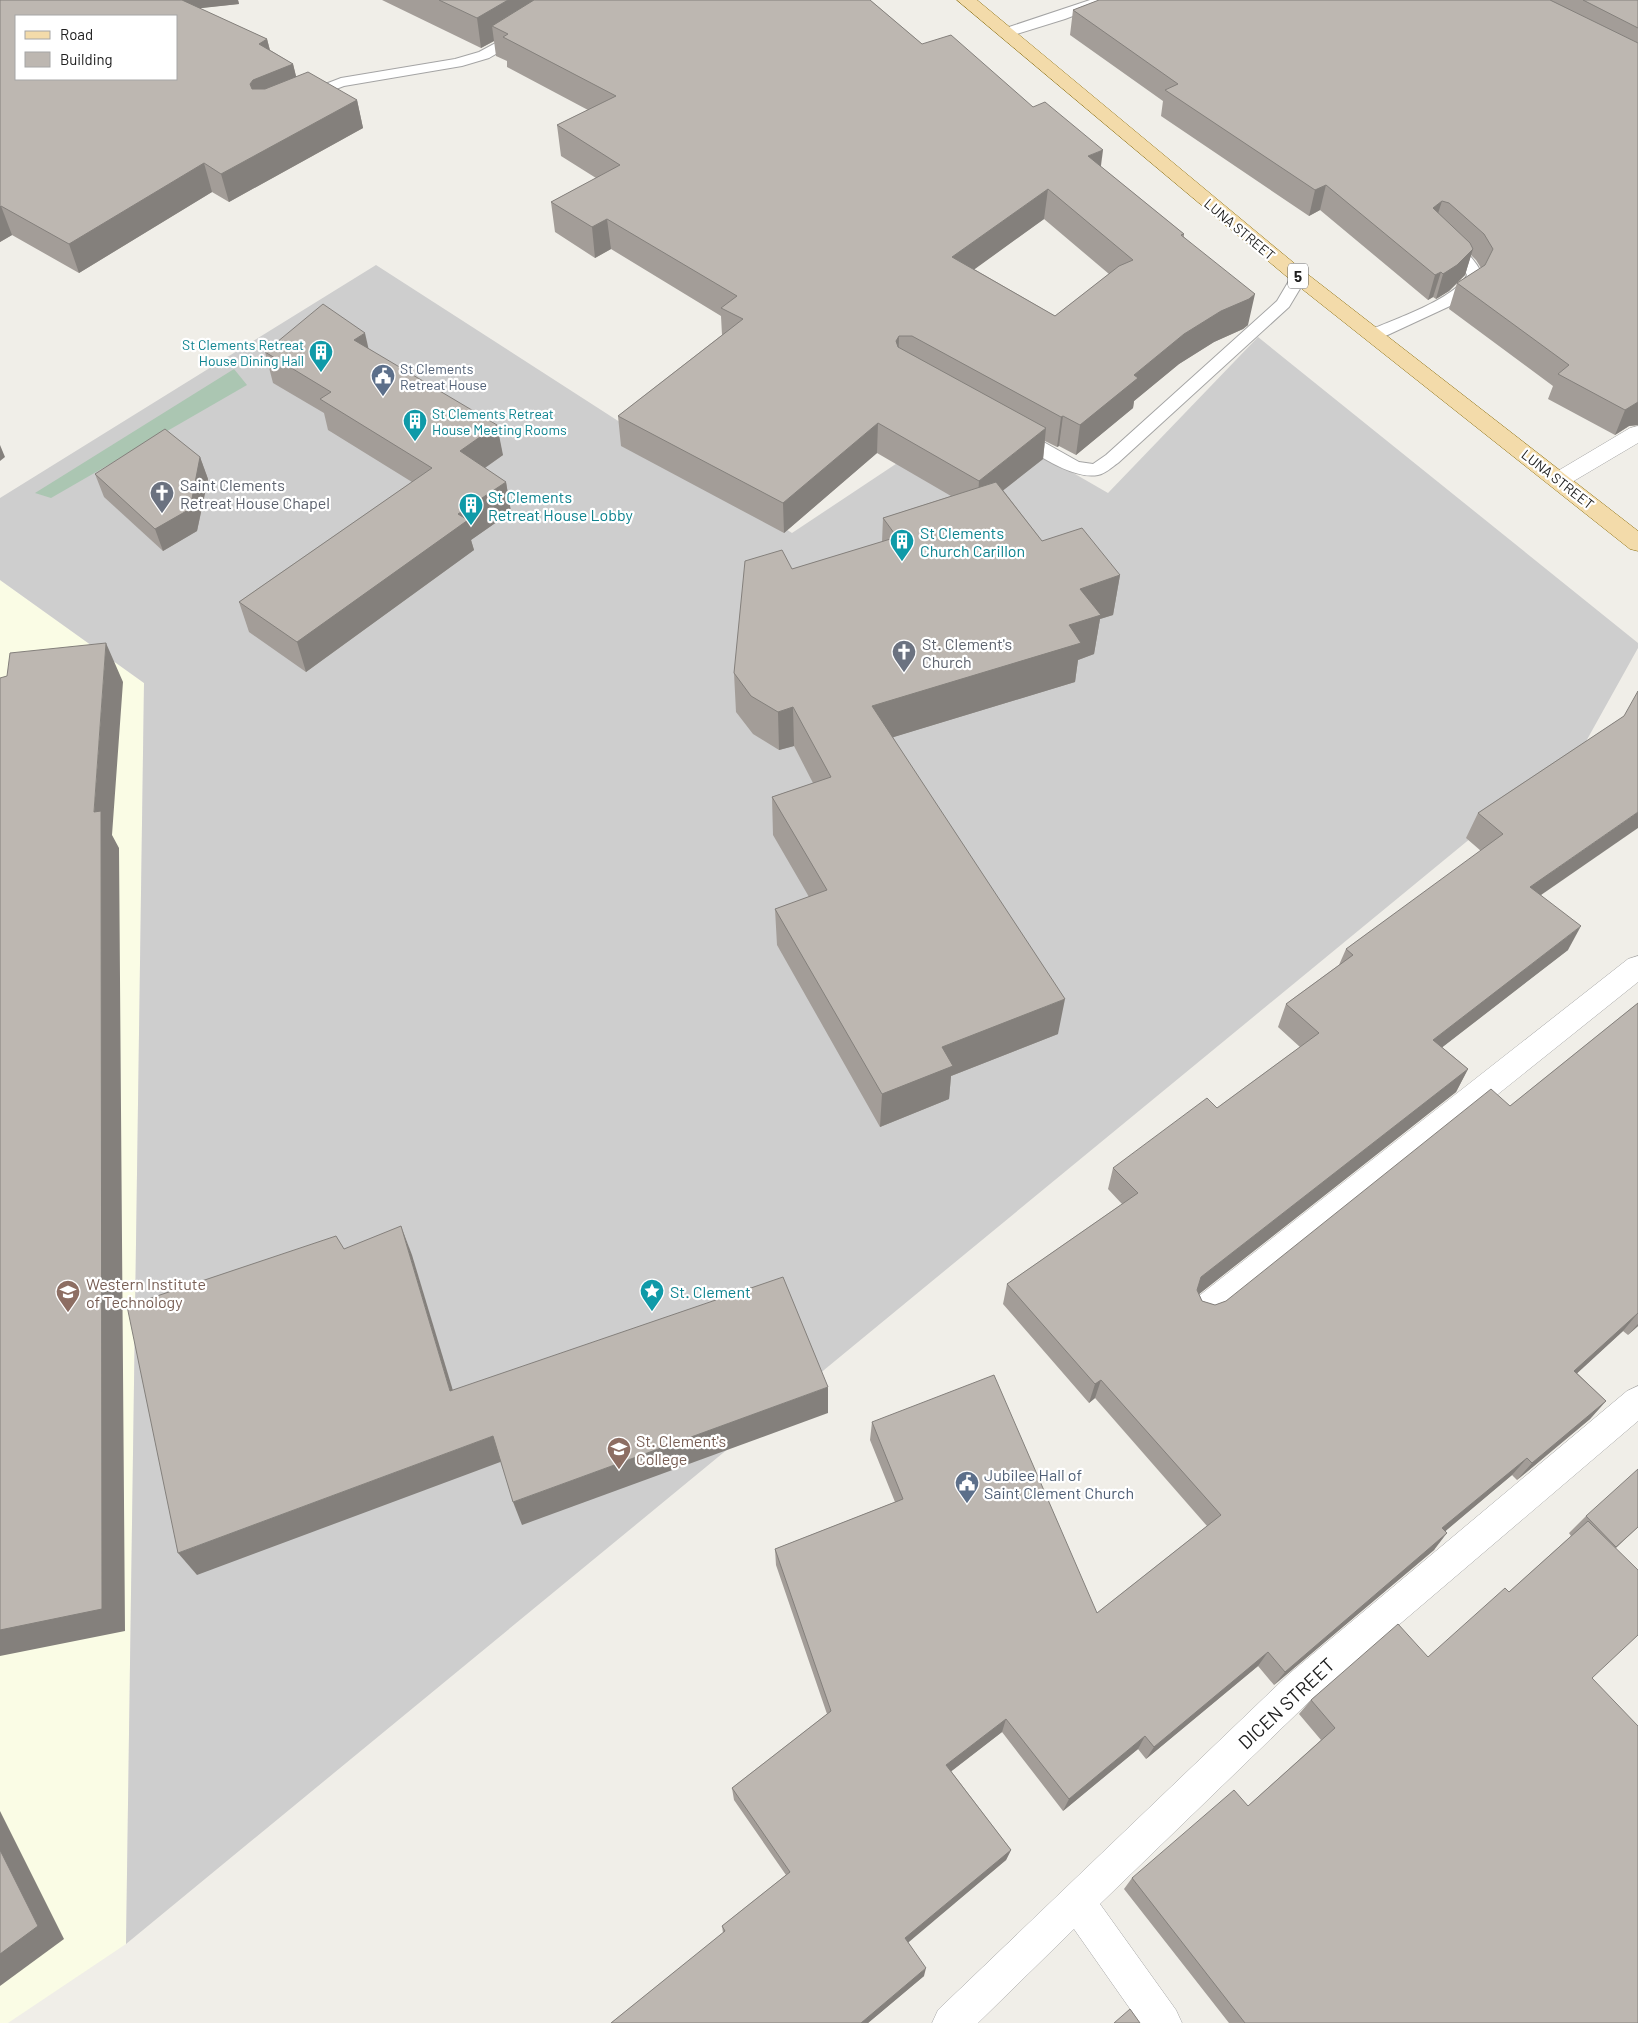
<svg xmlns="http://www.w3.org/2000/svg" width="1638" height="2023" viewBox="0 0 1638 2023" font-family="Barlow,sans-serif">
<rect width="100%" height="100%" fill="#f0eee8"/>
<path fill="#fafce5" d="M0,580L144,683L126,1944L8,2023H0Z"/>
<path fill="#cecece" d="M376,265L792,533L971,414L1108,493L1258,337L1638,643V648L1584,745L126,1944L144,683L0,580V498Z"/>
<path fill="#abc6b2" d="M234,369L247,385L51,498L35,493Z"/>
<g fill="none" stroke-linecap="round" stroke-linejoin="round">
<defs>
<g id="service">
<path d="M1090,0H1109L1107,3L1065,19L1010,36L1005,37L998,33L1000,30Z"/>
<path d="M520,30L525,31L527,34L525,37L489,58L462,66L344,86L307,100L302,99L300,96L302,93L341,78L455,59L479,52Z"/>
<path d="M1448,240C1463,244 1476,262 1483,275L1476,289L1450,306L1379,339H1367L1365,335L1367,331C1391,321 1457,298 1467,275L1463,267L1440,245L1443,242Z"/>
<path d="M1299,272L1305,274L1307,277L1289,307L1118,463C1112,467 1105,474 1098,475C1072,480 1034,452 1012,439L1010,435L1012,431L1018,429L1024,431L1079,462L1093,464L1106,455L1277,301L1293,274Z"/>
</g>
<g id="minor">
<path d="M1638,426V443L1567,485L1559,488L1551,485L1548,480L1551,475L1630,428Z"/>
<path d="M1638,956V982L1217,1319L1206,1323L1195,1319L1191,1309L1195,1299L1628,959Z"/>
<path d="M1638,1386V1421L1313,1698L1100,1904L1176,2010L1182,2023H1140L1074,1929L978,2023H932L938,2010L1289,1674L1627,1391Z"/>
</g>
<path id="primary" d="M957,0H977L1306,273L1638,531V551L1630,549L1292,281Z"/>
</defs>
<use href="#service" stroke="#a4a4a4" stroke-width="2"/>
<use href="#minor" stroke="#a4a4a4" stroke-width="1"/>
<use href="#primary" stroke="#8d7010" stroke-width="1"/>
<use href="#service" fill="#fff" fill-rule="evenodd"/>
<use href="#minor" fill="#fff" fill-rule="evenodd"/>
<use href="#primary" fill="#f3dbaa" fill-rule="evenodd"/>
</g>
<g fill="#a39d98" fill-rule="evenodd">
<path d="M0,0H238L239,4L199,8L267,39L270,50L293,64L296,77L357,100L363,128L229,202L212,192L79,273L12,235L0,242Z"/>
<path d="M382,0H870L922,44L1100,166L1184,234V237L1248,325L1243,329L1214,342L1179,364L1134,401L1133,408L1076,455L1059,446L1057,447L1045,441L1043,459L1003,490L1042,541L1120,575L1113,615L1100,619L1094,654L1078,660L1075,682L893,737L1058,1034L951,1076L949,1099L880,1127L777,945L775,909L809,897L773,835L772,797L813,783L794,746L779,750L753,734L736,712L734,673L792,569L882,542L883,518L951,496L877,453L784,533L621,446L618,416L722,335L721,316L611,249L595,258L555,232L551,202L596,178L561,156L557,125L588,110L507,67V61L496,56L494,41L481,48ZM1044,219L1109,274L1055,316L974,269Z"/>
<path d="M1099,0H1638V425L1629,426L1615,435L1548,399L1553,386L1449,309L1457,283L1481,268L1476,260L1471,255L1465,275L1449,291L1436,299L1433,297L1428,300L1320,210L1309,216L1161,116L1163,101L1070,35L1073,10Z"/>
<path d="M368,348L503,455L485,468L506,482L511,512L471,540L474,550L306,672L249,632L239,602L412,482L328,430L324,413L273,383L265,352Z"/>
<path d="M200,457L208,479L197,531L163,551L104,497L95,474Z"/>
<path d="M1624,716L1541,895L1568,950L1442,1047L1468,1069L1456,1092L1199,1294L1202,1301L1215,1305L1226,1301L1510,1106L1638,1003V1326L1628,1335L1623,1331L1577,1373L1606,1401L1590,1419L1517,1480L1512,1475L1445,1531L1434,1550L1274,1685L1258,1666L1146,1759L1138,1749L1063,1811L1002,1732L951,1771L1011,1850L1006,1860L908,1942L924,1976L868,2023H611L723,1933L722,1926L786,1875L734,1800L732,1788L827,1714L776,1565L775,1549L895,1502L870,1440L872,1422L1097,1613L1207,1526L1095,1398L1089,1403L1003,1304L1007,1284L1122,1204L1108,1189L1113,1168L1217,1108L1300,1047L1278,1027L1286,1004L1339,965L1346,949L1481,851L1466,838L1478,813Z"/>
<path d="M1586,1516L1638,1527L1616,1548L1592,1678L1638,2023H1229L1124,1889L1132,1878L1248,1806L1321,1740L1299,1714L1311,1700L1428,1657L1509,1592L1571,1536L1569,1533Z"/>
</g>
<g fill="#84807c">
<path d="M153,0H238L239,4L157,13Z"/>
<path d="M508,0H561L492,26L494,41L481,48L477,18Z"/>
<path d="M267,39L274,67L259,44Z"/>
<path d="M293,64L300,92L260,108L250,84L253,80Z"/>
<path d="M357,100L363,128L229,202L221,174Z"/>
<path d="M1103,150L1099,181L1088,156Z"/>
<path d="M204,163L212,192L79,273L69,244Z"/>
<path d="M1326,185L1320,210L1309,216L1315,190Z"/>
<path d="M1048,189L1044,219L950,287L952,257Z"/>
<path d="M1442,201L1434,226L1433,208Z"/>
<path d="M1,206L12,235L0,242V207Z"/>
<path d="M607,219L611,249L595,258L592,227Z"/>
<path d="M1473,249L1465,275L1449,291L1436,299L1443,274Z"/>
<path d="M1441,272L1433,297L1428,300L1435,275Z"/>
<path d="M1255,294L1248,325L1243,329L1214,342L1179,364L1134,401L1133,408L1076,455L1080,425L1134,375L1184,334L1221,311Z"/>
<path d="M365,333L372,364L354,340Z"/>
<path d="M899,336L898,366L896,341Z"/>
<path d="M1638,402V425L1629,426L1615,435L1625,410Z"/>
<path d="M1063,416L1059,446L1057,447L1061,417Z"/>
<path d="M878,423L877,453L784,533L783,503Z"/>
<path d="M497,425L503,455L466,481L460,451Z"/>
<path d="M1046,428L1043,459L977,511L979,481Z"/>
<path d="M0,445L5,457L0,461Z"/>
<path d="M200,457L208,479L197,531L163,551L155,529Z"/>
<path d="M506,482L511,512L471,540L474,550L306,672L297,642L458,514Z"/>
<path d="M1120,575L1113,615L1100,619L1094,654L1078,660L1075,682L871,744L872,706L1069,625L1080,589Z"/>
<path d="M106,643L123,682L112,835L119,848L125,1631L0,1656V1630L94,812Z"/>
<path d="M793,707L794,746L779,750L778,712Z"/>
<path d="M1638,812V828L1518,911L1530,887Z"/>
<path d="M1581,926L1568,950L1422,1063L1433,1040Z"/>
<path d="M1065,999L1058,1034L951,1076L949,1099L880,1127L882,1094L942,1047Z"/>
<path d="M1468,1069L1456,1092L1194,1298L1201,1277Z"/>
<path d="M401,1226L412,1255L461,1417L450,1391Z"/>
<path d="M1638,1313L1623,1331L1559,1390L1574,1371Z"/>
<path d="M1638,1324V1326L1628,1335Z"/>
<path d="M1101,1380L1095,1398L1089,1403L1095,1384Z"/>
<path d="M828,1387V1413L522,1525L513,1502Z"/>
<path d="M1606,1401L1590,1419L1517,1480L1532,1463Z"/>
<path d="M493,1436L503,1461L197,1575L178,1553Z"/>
<path d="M1527,1458L1512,1475L1429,1545L1442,1528Z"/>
<path d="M1447,1533L1434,1550L1274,1685L1285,1672Z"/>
<path d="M1268,1652L1258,1666L1146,1759L1154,1747Z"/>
<path d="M1006,1719L1002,1732L944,1777L946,1765Z"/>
<path d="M1145,1736L1138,1749L1063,1811L1069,1799Z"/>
<path d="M0,1811L64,1939L0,1986Z"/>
<path d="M1011,1850L1006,1860L903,1947L905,1938Z"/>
<path d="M926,1968L924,1976L868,2023H861Z"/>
</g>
<g fill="#bdb7b1" stroke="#84807c" fill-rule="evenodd">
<path d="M0,0H182L267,39L259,44L293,64L253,80L250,84L252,89H265L308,72L357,100L221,174L204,163L69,244L1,206L0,207ZM16,16H176V79H16Z"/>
<path d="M439,0H508L477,18Z"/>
<path d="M534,0H870L922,44L951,35L1033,107L1045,102L1103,150L1088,156L1184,234L1181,235L1255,294L1249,299L1221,311L1184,334L1134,375L1138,378L1080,425L1063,416L1061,417L912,336H899L896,341L898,347L1046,428L979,481L878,423L783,503L618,416L743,319L721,308L737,296L607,219L592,227L551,202L620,165L557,125L616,96L503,37L508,34L492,26ZM1048,189L1133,260L1119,266L1055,316L952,257Z"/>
<path d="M1099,0H1550L1638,43V402L1625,410L1558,374L1569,365L1457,283L1485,265L1493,249L1484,234L1449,203L1442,201L1433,208L1470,243L1473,249L1457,265L1443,274L1441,272L1435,275L1326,185L1315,190L1165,90L1178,84L1073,10Z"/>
<path d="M1583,0H1638V28Z"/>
<path d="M323,304L365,333L354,340L497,425L460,451L506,482L458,514L468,520L297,642L239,602L432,468L320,399L331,392L265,352Z"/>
<path d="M165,429L200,457L190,509L155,529L95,474Z"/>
<path d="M996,482L1042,541L1082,528L1120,575L1080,589L1101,615L1069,625L1081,643L872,706L1065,999L942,1047L953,1066L882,1094L775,909L827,890L772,797L831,777L793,707L778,712L751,696L734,673L745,561L782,550L792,569L897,537L883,518Z"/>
<path d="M106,643L94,812L101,811L102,1609L0,1630V678L7,676L10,653Z"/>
<path d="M1638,691V812L1530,887L1581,926L1433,1040L1468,1069L1201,1277L1197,1290L1202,1301L1215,1305L1226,1301L1491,1089L1510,1106L1638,1003V1313L1574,1371L1606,1401L1532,1463L1527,1458L1442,1528L1447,1533L1285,1672L1268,1652L1154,1747L1145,1736L1069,1799L1006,1719L946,1765L1011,1850L905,1938L926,1968L861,2023H611L725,1931L722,1926L790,1872L732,1788L831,1711L775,1549L903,1499L872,1422L994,1375L1097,1613L1221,1515L1101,1380L1095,1384L1007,1284L1138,1193L1113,1168L1207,1098L1217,1108L1319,1033L1286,1004L1353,955L1346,949L1503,834L1478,813L1624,716Z"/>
<path d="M401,1226L450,1391L783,1277L828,1387L513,1502L493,1436L178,1553L127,1306L336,1236L344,1249Z"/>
<path d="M1638,1469V1527L1616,1547L1586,1516Z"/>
<path d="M1588,1521L1638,1570V1635L1592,1678L1638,1726V2023H1245L1132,1878L1234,1790L1248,1806L1335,1728L1311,1700L1398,1624L1428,1657L1505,1588L1509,1592Z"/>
<path d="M0,1850L38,1926L0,1954Z"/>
<path d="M1130,2009L1140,2023H1114Z"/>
</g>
<defs>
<symbol id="building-pin" viewBox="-11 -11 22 30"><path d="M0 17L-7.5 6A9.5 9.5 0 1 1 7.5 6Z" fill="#0f9aa8" stroke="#fff"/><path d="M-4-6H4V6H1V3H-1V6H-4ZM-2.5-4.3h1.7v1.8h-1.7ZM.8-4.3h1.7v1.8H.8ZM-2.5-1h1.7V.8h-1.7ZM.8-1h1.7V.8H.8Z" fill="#fff"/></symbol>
<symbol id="civic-pin" viewBox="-11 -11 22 30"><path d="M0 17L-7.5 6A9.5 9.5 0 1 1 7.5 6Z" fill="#5c6f8a" stroke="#fff"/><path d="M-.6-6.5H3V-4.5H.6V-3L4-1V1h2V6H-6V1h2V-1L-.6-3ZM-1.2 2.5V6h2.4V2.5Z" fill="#fff"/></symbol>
<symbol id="church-pin" viewBox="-11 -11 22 30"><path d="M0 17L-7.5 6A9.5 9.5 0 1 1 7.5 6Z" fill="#6b7280" stroke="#fff"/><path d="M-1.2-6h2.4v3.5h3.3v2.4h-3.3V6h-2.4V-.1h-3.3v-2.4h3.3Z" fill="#fff"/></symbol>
<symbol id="sight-pin" viewBox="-11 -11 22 30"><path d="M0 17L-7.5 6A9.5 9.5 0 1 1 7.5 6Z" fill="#0f9aa8" stroke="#fff"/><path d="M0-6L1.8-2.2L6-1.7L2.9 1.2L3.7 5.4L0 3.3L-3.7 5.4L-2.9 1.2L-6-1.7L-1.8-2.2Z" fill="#fff"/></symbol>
<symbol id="university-pin" viewBox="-11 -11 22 30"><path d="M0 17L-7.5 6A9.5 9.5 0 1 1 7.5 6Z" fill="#8d6e63" stroke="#fff"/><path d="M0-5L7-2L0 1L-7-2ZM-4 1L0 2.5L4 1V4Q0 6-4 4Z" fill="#fff"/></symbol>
</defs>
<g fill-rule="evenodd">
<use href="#building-pin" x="307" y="338" width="28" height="38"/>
<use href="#civic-pin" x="369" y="362" width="28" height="38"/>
<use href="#building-pin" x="401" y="407" width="28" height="38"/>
<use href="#church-pin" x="148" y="479" width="28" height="38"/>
<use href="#building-pin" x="457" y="491" width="28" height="38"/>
<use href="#building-pin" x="888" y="527" width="28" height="38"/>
<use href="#church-pin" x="890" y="638" width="28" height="38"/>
<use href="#sight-pin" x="638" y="1277" width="28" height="38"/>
<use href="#university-pin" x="54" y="1278" width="28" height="38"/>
<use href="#university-pin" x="605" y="1435" width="28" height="38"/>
<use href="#civic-pin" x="953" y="1469" width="28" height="38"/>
</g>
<g text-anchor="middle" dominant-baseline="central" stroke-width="4.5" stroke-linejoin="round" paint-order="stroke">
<g font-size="14" fill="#202020" stroke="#fff">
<text transform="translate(1240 229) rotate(40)">LUNA STREET</text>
<text transform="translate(1558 479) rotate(38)">LUNA STREET</text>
</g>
<g font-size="14" fill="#0d838f" stroke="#fff" text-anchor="end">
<text x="304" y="344">St Clements Retreat<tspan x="304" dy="16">House Dining Hall</tspan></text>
<text x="432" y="413" text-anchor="start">St Clements Retreat<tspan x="432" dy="16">House Meeting Rooms</tspan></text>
</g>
<g font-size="14" fill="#4e5e75" stroke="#fff" text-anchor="start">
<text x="400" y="368">St Clements<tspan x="400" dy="16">Retreat House</tspan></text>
</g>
<rect fill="#fff" stroke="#636363" stroke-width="1" x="1288" y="263.5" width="20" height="25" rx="4"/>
<g font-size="15" font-weight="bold" fill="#202020">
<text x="1298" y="276">5</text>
</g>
<g font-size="16" fill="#5b616d" stroke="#fff" text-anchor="start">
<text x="180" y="484">Saint Clements<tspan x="180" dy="18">Retreat House Chapel</tspan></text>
<text x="922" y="643">St. Clement's<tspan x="922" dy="18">Church</tspan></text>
</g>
<g font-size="16" fill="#0d838f" stroke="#fff" text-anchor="start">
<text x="488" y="496">St Clements<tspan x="488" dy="18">Retreat House Lobby</tspan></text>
<text x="920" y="532">St Clements<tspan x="920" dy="18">Church Carillon</tspan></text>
<text x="670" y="1291">St. Clement</text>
</g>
<g font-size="16" fill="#785e54" stroke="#fff" text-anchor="start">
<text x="86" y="1283">Western Institute<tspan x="86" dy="18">of Technology</tspan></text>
<text x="636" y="1440">St. Clement's<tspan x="636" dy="18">College</tspan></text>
</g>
<g font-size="16" fill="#4e5e75" stroke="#fff" text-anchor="start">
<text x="984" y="1474">Jubilee Hall of<tspan x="984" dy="18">Saint Clement Church</tspan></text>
</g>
<g font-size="19" fill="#202020" stroke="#fff">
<text transform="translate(1286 1703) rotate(-43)">DICEN STREET</text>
</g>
</g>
<rect x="15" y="15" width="162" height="65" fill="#ffffff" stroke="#a6a6a6"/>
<rect x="25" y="31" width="25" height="8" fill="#f3dbaa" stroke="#a6a6a6"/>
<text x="60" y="40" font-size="15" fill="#202020">Road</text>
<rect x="25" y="52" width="25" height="15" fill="#bdb7b1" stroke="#a6a6a6"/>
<text x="60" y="65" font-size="15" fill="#202020">Building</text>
</svg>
